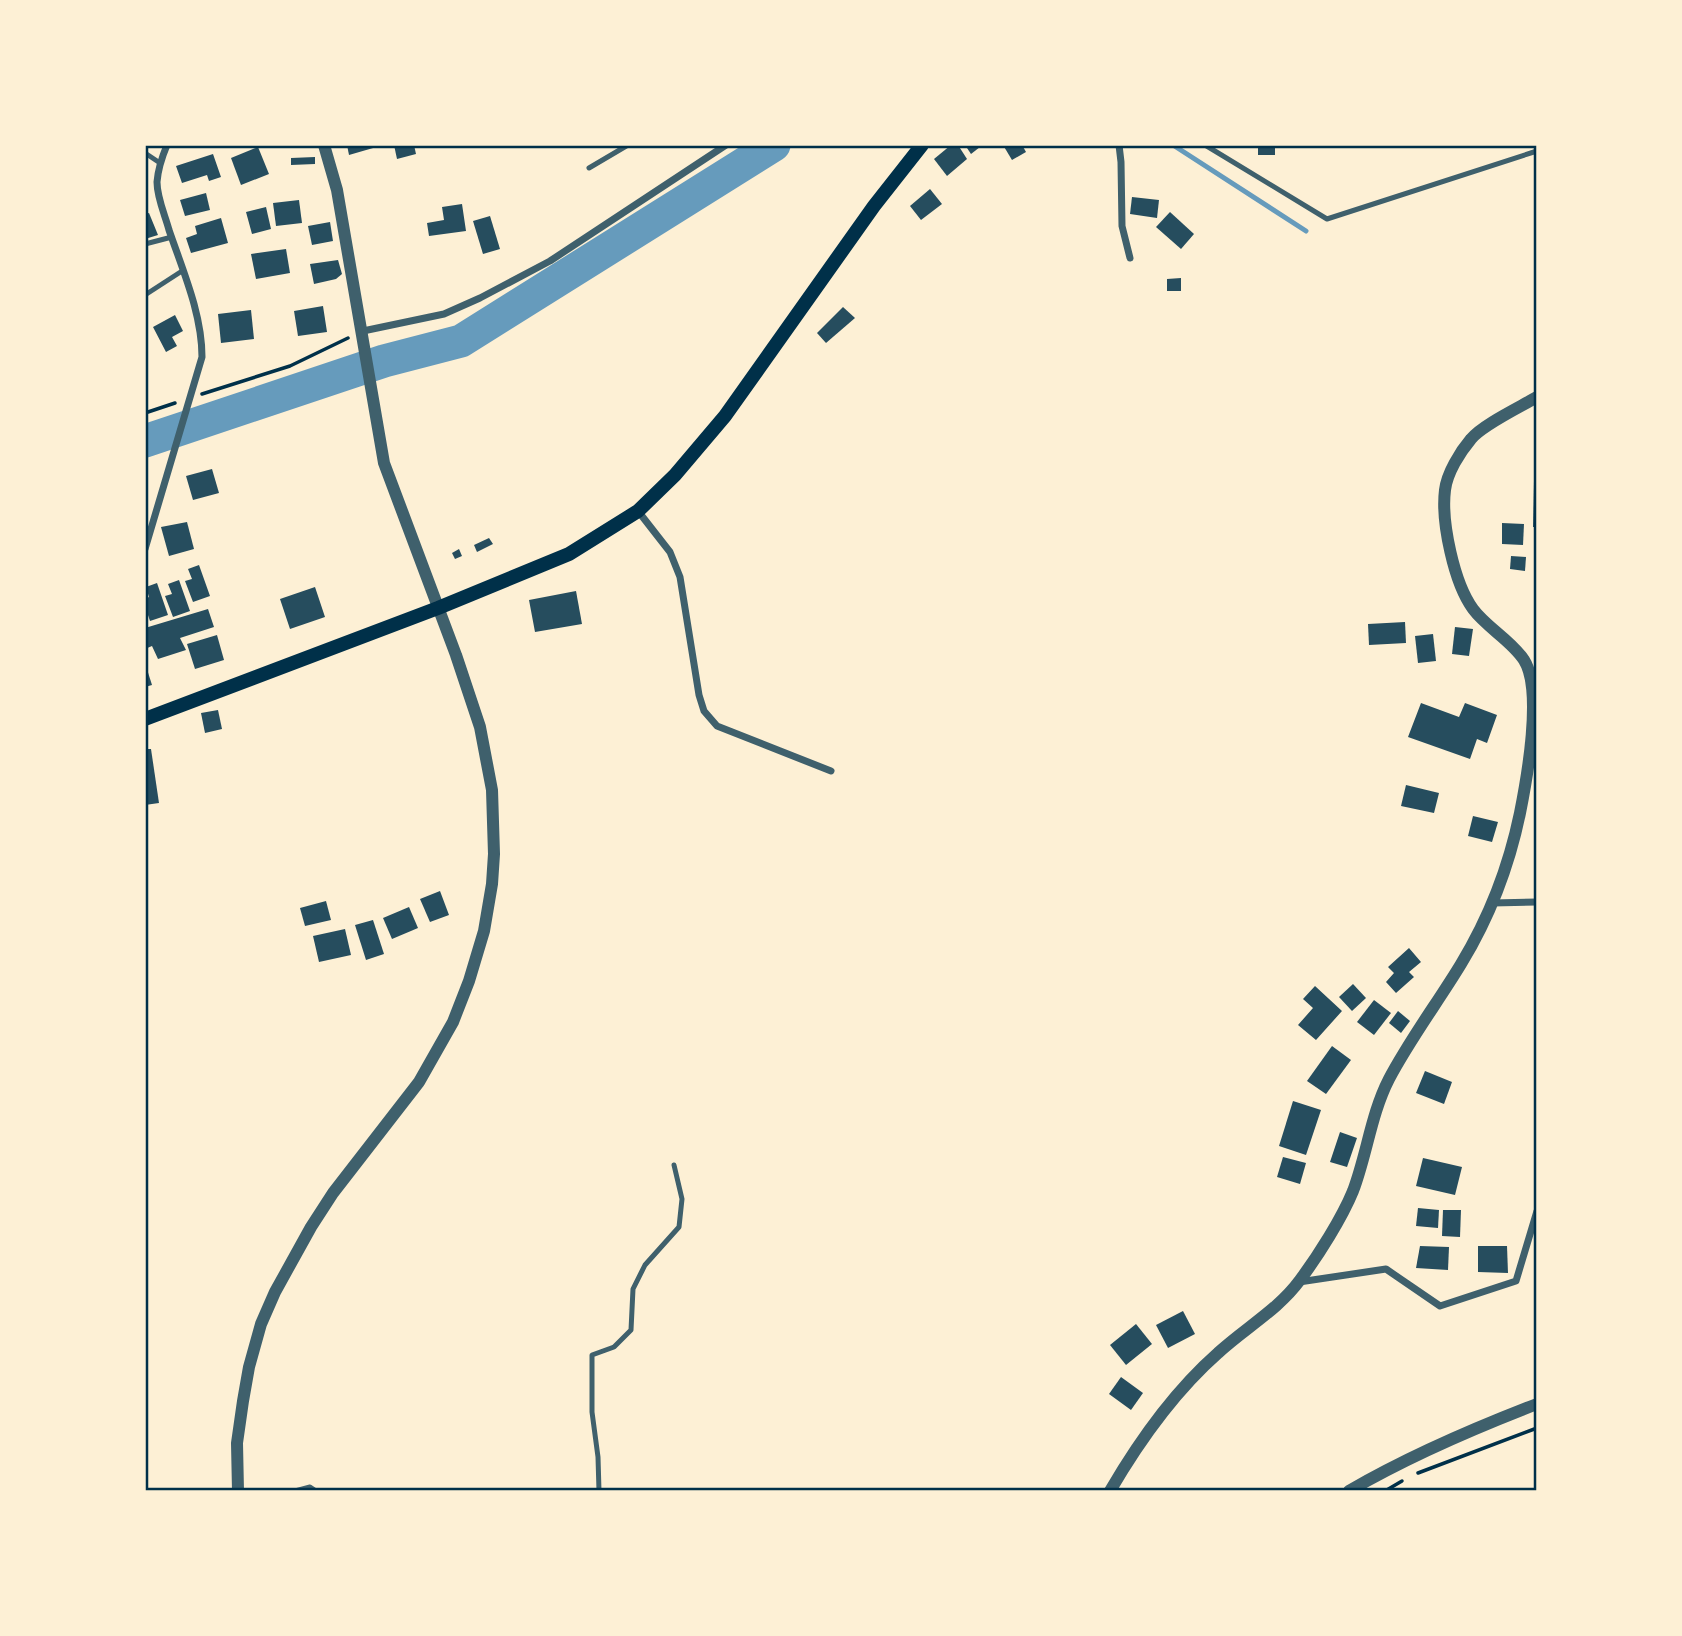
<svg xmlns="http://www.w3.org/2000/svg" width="1682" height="1636" viewBox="0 0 1682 1636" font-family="'Asap Condensed',sans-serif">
<rect width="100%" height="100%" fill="#fdf0d5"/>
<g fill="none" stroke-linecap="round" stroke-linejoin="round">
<path stroke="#669bbc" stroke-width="5" d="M1173,145L1306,231"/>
<path stroke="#669bbc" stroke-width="33" d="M145,441L384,361L461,341L774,145"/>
</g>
<g fill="#264d5e">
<path d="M347,145H380V146L349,155Z"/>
<path d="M394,145H414L416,154L397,159Z"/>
<path d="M951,145H958L967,159L947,176L934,159Z"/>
<path d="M965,145H979L980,147L971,154Z"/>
<path d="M1003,145H1022L1026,152L1012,160Z"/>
<rect x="1258" y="145" width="17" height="10"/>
<path d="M258,147L269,174L241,185L231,158Z"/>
<path d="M213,154L221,177L209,181L207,175L182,183L176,166Z"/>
<path d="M315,157V164L291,165V158Z"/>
<path d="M930,189L942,204L921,220L910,206Z"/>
<path d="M206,193L210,210L185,216L180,200Z"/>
<path d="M1132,197L1159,200L1157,218L1130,214Z"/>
<path d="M299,200L302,223L276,226L273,203Z"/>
<path d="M462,204L466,231L429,236L427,223L444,220L442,207Z"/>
<path d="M266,207L271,229L252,234L246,212Z"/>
<path d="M1170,212L1194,234L1181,249L1156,227Z"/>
<path d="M149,213L158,235L145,239V214Z"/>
<path d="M490,216L500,249L483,254L473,221Z"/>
<path d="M221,218L228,243L191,253L186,238L197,234L195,226Z"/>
<path d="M330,222L333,241L312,245L308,226Z"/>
<path d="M286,249L290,273L256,279L251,254Z"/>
<path d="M338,260L342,274L336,279L314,284L310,264Z"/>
<path d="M1181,278V291H1167V279Z"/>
<path d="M323,306L327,332L298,336L294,311Z"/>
<path d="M843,307L855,318L826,343L817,333Z"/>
<path d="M251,310L254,339L221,343L218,314Z"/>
<path d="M175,315L183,331L172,337L177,346L166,352L153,327Z"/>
<path d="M212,469L219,493L193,500L186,476Z"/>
<path d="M1534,481H1537V527H1533Z"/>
<path d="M187,522L194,549L169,556L161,527Z"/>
<path d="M1502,523L1524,524L1523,545L1502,544Z"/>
<path d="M489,538L493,544L477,552L474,545Z"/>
<path d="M459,549L462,556L455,559L452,553Z"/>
<path d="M1511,556L1526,557L1525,571L1510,569Z"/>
<path d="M199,565L210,596L193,602L185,581L192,579L188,569Z"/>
<path d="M179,580L190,611L173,617L165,596L172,594L168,584Z"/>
<path d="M157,583L168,615L150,621L145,606V599L149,597L146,587Z"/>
<path d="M315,587L325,617L290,629L280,599Z"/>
<path d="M576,591L582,624L535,632L529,600Z"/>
<path d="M208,609L214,627L180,638L186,650L158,659L152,646L145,649V628Z"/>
<path d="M1405,622L1406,643L1369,645L1368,624Z"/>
<path d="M1455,627L1473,629L1469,656L1452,654Z"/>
<path d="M1433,634L1436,661L1418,663L1415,636Z"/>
<path d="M217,635L224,660L195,669L187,644Z"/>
<path d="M145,663L152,685L145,687Z"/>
<path d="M1421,703L1459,717L1465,703L1497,715L1487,743L1477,739L1470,759L1408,737Z"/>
<path d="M218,710L222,729L205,733L201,713Z"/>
<path d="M145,749H151L159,803L145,805Z"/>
<path d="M1406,785L1439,793L1434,813L1401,806Z"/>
<path d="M1473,816L1498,822L1492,842L1468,836Z"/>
<path d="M440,891L449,915L430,922L420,899Z"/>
<path d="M326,901L331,920L305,926L300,908Z"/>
<path d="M409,907L418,928L392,939L383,918Z"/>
<path d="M373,920L384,954L366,960L355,925Z"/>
<path d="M345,929L351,955L319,962L313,936Z"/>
<path d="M1409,948L1421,962L1409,972L1414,977L1396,993L1386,982L1394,973L1388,967Z"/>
<path d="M1353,984L1366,998L1352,1011L1339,997Z"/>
<path d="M1315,986L1342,1011L1316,1040L1298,1025L1313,1008L1303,999Z"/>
<path d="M1374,1000L1391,1013L1374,1035L1357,1022Z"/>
<path d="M1398,1011L1410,1021L1401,1033L1389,1023Z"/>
<path d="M1332,1046L1351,1060L1326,1094L1307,1081Z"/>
<path d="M1425,1071L1452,1082L1444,1104L1416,1093Z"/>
<path d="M1293,1101L1321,1110L1306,1155L1279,1146Z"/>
<path d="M1340,1132L1357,1138L1347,1167L1330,1162Z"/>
<path d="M1283,1157L1306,1163L1300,1184L1277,1177Z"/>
<path d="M1423,1158L1462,1167L1455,1195L1416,1186Z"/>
<path d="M1418,1208L1439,1210L1438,1228L1416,1226Z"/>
<path d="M1443,1210H1461L1460,1237L1442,1236Z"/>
<path d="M1420,1246L1449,1247L1448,1270L1416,1268Z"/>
<path d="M1478,1246H1507L1508,1273L1478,1272Z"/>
<path d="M1183,1311L1195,1334L1168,1348L1156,1325Z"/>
<path d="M1136,1324L1152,1344L1126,1365L1110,1345Z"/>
<path d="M1121,1377L1143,1393L1131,1410L1109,1394Z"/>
</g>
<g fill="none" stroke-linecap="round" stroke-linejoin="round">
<g stroke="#003049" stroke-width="3.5">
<path d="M202,394L290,366L348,338"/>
<path d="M145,413L175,403"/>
<path d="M1418,1473L1537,1428"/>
<path d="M1385,1491L1402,1481"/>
</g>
<g stroke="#3f606c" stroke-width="5">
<path d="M1205,145L1327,219L1537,151"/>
<path d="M145,153L160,163"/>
<path d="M589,168L628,145"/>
<path d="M145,244L172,237"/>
<path d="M145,295L182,271"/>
<path d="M295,1491L310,1487L316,1491"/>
<path d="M599,1491L598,1457L592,1412V1355L614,1347L631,1330L633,1289L645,1265L679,1227L682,1199L674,1165"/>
</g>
<g stroke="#3f606c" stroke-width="7">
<path d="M1119,145L1121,162L1122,226L1130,258"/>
<path d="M363,331L444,314L480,298L550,261L726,145"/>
<path d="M638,511L670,552L680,577L699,695L704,711L717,726L831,771"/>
<path d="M145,549L202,357C202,314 183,271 169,230C165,215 157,198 157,182C158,169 162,157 167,145"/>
<path d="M1492,903L1537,902"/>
<path d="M1299,1282L1386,1269L1440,1306L1516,1281L1537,1211"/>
</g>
<g stroke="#3f606c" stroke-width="12">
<path d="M238,1491L237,1443L243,1401L249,1367L261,1324L275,1292L311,1227L333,1193L419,1082L453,1022L469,981L484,931L492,884L494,854L492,790L480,727L456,655L384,463L337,190L324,145"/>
<path d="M1110,1491C1138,1443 1176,1390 1218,1353C1245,1328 1278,1310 1300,1280C1318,1256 1342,1218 1353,1191C1367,1154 1371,1114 1389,1079C1410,1039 1438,1002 1461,964C1489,918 1509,866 1520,813C1527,778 1543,690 1524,660C1511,640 1487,628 1473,609C1454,583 1441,522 1445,490C1447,473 1460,452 1471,439C1482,425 1520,407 1537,397"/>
<path d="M1349,1491C1409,1456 1472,1429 1537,1404"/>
</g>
<path stroke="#003049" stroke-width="14" d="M145,719L438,608L569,554L638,511L675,475L725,416L874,206L922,145"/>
</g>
<rect width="1682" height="1636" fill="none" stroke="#fdf0d5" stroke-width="294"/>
<rect x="147" y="147" width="1388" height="1342" fill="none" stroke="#003049" stroke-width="2.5"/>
</svg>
